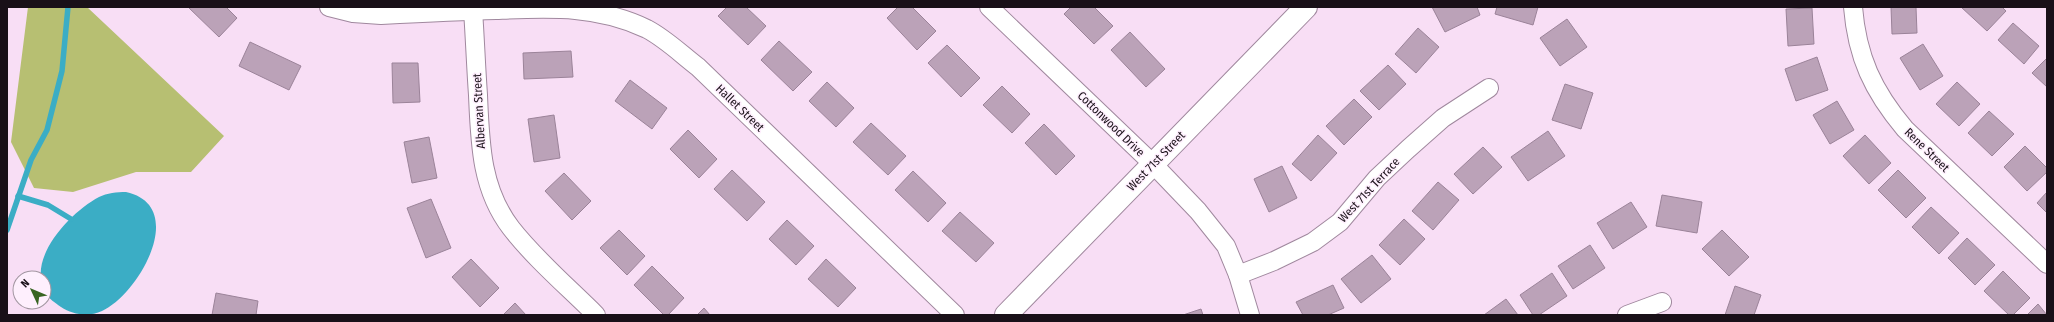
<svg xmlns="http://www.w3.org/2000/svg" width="2054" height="322" viewBox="0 0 2054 322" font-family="'Fira Sans Condensed',sans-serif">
<rect width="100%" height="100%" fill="#f8def5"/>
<path fill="#b7bf72" d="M28,7H87L224,136L191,172H136L73,192L34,188L11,142Z"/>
<path fill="#3badc5" d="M126,192C189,206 139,294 102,311C89,317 73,315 61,307C47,297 44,295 44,278H41C37,248 74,210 99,197C107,193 117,192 126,192Z"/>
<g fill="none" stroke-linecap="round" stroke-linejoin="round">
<g stroke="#3badc5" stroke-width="5.5">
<path d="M18,196L48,205L71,219"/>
<path d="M7,230L31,160L47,130L62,71L68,7"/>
</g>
</g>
<g fill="#bba2b8" stroke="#9b8399">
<path d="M188,7H226L237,18L219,37Z"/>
<path d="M727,7H746L766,26L748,45L718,16Z"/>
<path d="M898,7H912L936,31L917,50L887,18Z"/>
<path d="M1071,7H1094L1113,26L1094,44L1064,14Z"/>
<path d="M1432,7H1477L1480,15L1445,32Z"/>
<path d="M1497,7H1538L1533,25L1495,14Z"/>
<path d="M1891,7H1916L1917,33L1892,34Z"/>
<path d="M1961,7H2002L2006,11L1987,31Z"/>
<path d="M1812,8L1814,44L1788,46L1786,9Z"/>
<path d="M1567,19L1587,47L1560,66L1540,38Z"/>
<path d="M2013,23L2039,46L2024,64L1998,40Z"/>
<path d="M1418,28L1439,47L1416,73L1395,54Z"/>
<path d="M1130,32L1165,69L1146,87L1111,50Z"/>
<path d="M779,41L812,72L793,91L761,60Z"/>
<path d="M250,42L301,66L289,90L239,66Z"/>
<path d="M1923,44L1943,76L1920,90L1900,58Z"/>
<path d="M947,45L980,78L961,97L928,63Z"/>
<path d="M571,51L573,77L524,79L523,53Z"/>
<path d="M1817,57L1828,90L1796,101L1785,69Z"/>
<path d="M2047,58V87L2032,73Z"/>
<path d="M392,63H418L420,102L393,103Z"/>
<path d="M1388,65L1406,84L1379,110L1360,91Z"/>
<path d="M630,80L667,108L652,129L615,101Z"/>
<path d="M827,82L854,108L836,127L809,101Z"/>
<path d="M1957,82L1980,104L1959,126L1936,104Z"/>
<path d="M1565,84L1593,93L1581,129L1552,120Z"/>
<path d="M1002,86L1030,114L1012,133L983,105Z"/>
<path d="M1354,99L1372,117L1344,145L1326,126Z"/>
<path d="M1837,101L1854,130L1830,144L1813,115Z"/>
<path d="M1989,111L2014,134L1992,156L1968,133Z"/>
<path d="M554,115L560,158L534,162L528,119Z"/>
<path d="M871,123L906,156L888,175L853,142Z"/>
<path d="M1044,124L1075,156L1056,175L1025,143Z"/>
<path d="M688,130L717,159L699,178L670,149Z"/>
<path d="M1548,131L1565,156L1528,181L1511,157Z"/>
<path d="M1318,135L1337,153L1311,181L1292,164Z"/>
<path d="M1865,135L1891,163L1869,184L1843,156Z"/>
<path d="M429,137L437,178L412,183L404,142Z"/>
<path d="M2025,146L2047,168V172L2027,191L2004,167Z"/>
<path d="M1483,147L1502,167L1473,194L1454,174Z"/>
<path d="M1282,166L1297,198L1269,212L1254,179Z"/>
<path d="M732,170L765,202L747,221L714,189Z"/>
<path d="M1898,170L1926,198L1906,218L1878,190Z"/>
<path d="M913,171L946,203L928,222L895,190Z"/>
<path d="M564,173L591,201L572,220L545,191Z"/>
<path d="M1438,182L1459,200L1433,230L1412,211Z"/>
<path d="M2047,192V213L2037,203Z"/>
<path d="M1662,195L1702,202L1697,233L1656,226Z"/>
<path d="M431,199L451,248L426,258L407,208Z"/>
<path d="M1631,202L1647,227L1613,249L1597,223Z"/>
<path d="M1931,207L1959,233L1939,254L1912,227Z"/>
<path d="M960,212L994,243L976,262L942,231Z"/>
<path d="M1404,219L1425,239L1400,265L1379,245Z"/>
<path d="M787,220L814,246L796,265L769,239Z"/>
<path d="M619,230L645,256L627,275L600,248Z"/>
<path d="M1722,230L1749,257L1729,276L1702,249Z"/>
<path d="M1967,238L1995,265L1975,285L1948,258Z"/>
<path d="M1590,245L1605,268L1573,289L1558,266Z"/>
<path d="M1372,255L1391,279L1361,303L1341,279Z"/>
<path d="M471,259L499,288L480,307L452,277Z"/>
<path d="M826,259L856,288L838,307L808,279Z"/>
<path d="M652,266L684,298L668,315H664L634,285Z"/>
<path d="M2003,271L2030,298L2013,315H2009L1984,291Z"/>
<path d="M1552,273L1567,296L1539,315H1533L1520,295Z"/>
<path d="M1333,285L1344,308L1328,315H1303L1296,302Z"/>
<path d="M1735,286L1761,295L1754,315H1725Z"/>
<path d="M216,293L258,301L256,315H212Z"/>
<path d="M1506,299L1518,315H1484Z"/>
<path d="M515,303L526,315H503Z"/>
<path d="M2038,304L2047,315H2027Z"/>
<path d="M704,308L710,315H697Z"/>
<path d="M1201,309L1203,315H1183Z"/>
</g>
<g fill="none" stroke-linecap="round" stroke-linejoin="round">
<defs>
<g id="street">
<path d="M329,7L353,13L381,15C419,13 457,11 496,10C548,8 598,5 647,29C666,39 681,54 698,67L955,315"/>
<path d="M989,7L1153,164L1198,211L1226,246L1238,275L1250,315"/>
<path d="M1853,7C1857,57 1873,91 1905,129L2047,264"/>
<path d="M473,10C475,39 476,67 478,95C480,143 481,189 511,228C536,260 568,287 596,315"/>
<path d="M1238,275L1274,261L1313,242L1340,222L1377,178L1408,149L1443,118L1489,88"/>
<path d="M1627,315L1662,302"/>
</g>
<path id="secondary" d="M1006,315L1306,7"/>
</defs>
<use href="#street" stroke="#a0889e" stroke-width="20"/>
<use href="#secondary" stroke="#a0889e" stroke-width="24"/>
<use href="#street" stroke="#fff" stroke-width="18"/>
<use href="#secondary" stroke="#fff" stroke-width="22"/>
</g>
<g text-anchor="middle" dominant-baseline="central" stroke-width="3" stroke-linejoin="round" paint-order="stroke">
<g font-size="12" fill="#191018" stroke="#feeffd">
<text transform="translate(740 108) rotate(44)">Hallet Street</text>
<text transform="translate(479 111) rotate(-93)">Albervan Street</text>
<text transform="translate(1111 124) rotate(44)">Cottonwood Drive</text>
<text transform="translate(1927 150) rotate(44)">Rene Street</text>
<text transform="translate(1156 161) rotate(-46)">West 71st Street</text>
<text transform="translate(1369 190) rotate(-47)">West 71st Terrace</text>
</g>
</g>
<rect width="2054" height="322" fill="none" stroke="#191018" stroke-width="16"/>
<g transform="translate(32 290) rotate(314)"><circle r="19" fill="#feeffd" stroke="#a296a1"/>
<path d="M0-3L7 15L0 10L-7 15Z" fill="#386422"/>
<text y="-6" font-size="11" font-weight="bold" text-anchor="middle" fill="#191018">N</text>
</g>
</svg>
